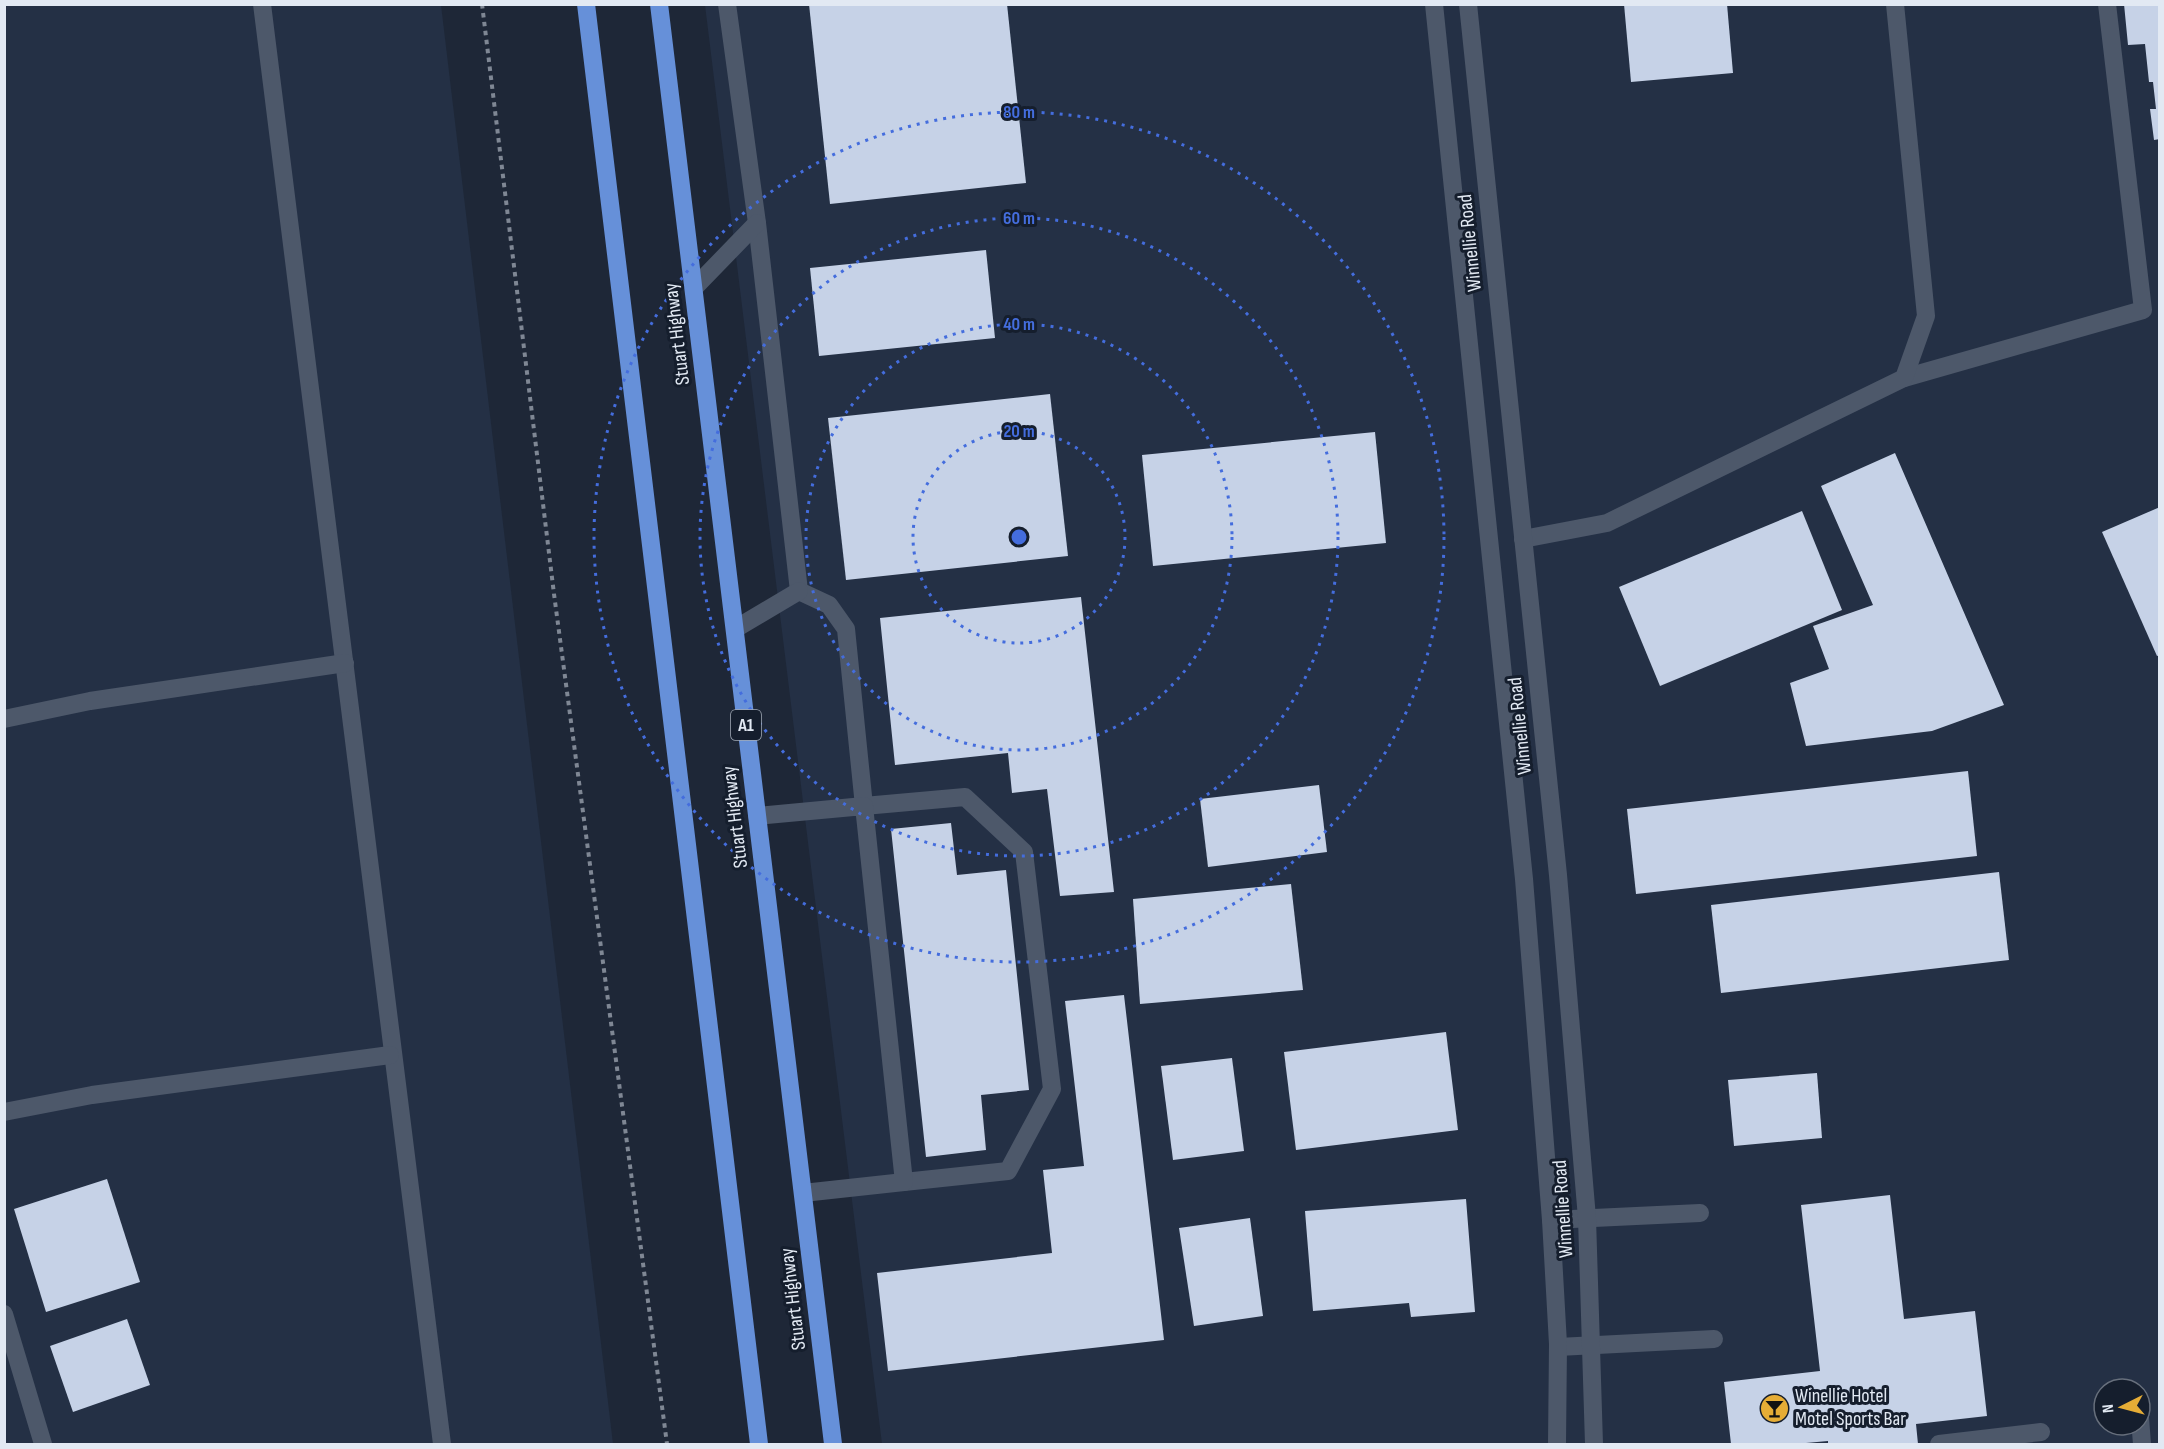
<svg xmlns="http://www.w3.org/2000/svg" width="2164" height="1449" viewBox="0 0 2164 1449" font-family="'Sofia Sans Condensed',sans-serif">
<rect width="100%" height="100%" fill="#1e2737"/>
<g fill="#243045" fill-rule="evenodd">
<path d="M5,5H441L613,1444H5Z"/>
<path d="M705,5H2159V1444H882ZM2104,1389H2140V1425H2104Z"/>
</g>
<g fill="#c6d2e7">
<path d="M809,4H1007L1026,183L830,204Z"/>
<path d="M1624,4H1727L1733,73L1631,82Z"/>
<path d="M2124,4H2160V139L2154,140L2150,109H2156L2153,82H2149L2145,44L2128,45Z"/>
<path d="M986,250L995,338L819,356L810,268Z"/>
<path d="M1050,394L1068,556L846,580L828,418Z"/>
<path d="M1375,432L1386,543L1153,566L1142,455Z"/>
<path d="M1895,453L2004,705L1932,731L1806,746L1790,683L1829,669L1813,626L1873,605L1821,486Z"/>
<path d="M2160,507V655L2157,656L2102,532Z"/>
<path d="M1802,511L1842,610L1660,686L1619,587Z"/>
<path d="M1081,597L1114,892L1060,896L1047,789L1012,793L1008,753L895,765L880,618Z"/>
<path d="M1968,771L1977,856L1636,894L1627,809Z"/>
<path d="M1319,785L1327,852L1208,867L1200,799Z"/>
<path d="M951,823L957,875L1006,870L1029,1090L981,1095L986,1150L926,1157L891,829Z"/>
<path d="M1999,872L2009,960L1721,993L1711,905Z"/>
<path d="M1291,884L1303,990L1140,1004L1133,899Z"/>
<path d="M1124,995L1164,1340L888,1371L877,1273L1052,1253L1043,1170L1084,1166L1065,1001Z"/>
<path d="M1446,1032L1458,1130L1296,1150L1284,1052Z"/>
<path d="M1232,1058L1244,1151L1173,1160L1161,1066Z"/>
<path d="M1817,1073L1822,1138L1734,1146L1728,1080Z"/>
<path d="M107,1179L140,1282L46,1312L14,1209Z"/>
<path d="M1890,1195L1904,1319L1975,1311L1987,1416L1916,1424L1918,1444H1828V1441L1795,1444H1731L1724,1382L1820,1371L1801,1205Z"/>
<path d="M1466,1199L1475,1312L1411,1317L1409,1303L1313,1311L1305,1211Z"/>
<path d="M1250,1218L1263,1316L1194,1326L1179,1228Z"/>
<path d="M127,1319L150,1385L73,1412L50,1346Z"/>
</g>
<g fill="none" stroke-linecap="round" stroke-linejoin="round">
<path stroke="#7f8794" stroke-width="4" stroke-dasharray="4.5 4.5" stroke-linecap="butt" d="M482,4L554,594L667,1444"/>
<g stroke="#4d586a" stroke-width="18">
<path d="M262,4C323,484 378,965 442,1444"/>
<path d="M727,4L757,223L799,591L829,605L846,629L864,806L965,797L1024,852L1052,1089L1008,1171L904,1182"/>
<path d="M694,288L757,223"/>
<path d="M1904,378L2143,310L2107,4"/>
<path d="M1523,539L1607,523L1904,378L1926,316L1895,4"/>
<path d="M735,629L799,591"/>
<path d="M4,719L90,701L345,663"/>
<path d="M757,816L864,806L904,1182L803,1193"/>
<path d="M4,1112L92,1095L390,1055"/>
<path d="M1551,1220L1700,1213"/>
<path d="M4,1314L43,1444"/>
<path d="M1558,1347L1714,1339"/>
<path d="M2140,1418L2142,1444"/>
<path d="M1939,1444L2041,1432"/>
</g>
<g stroke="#4d586a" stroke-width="18">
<path d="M1434,4L1524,879L1551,1220L1558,1344L1557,1444"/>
<path d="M1468,4L1558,875L1587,1218L1594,1444"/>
</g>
<g stroke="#6690d9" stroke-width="18">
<path d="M586,4L759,1444"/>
<path d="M659,4L833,1444"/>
</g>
</g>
<g fill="none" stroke="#446ddd" stroke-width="3" stroke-dasharray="3 6">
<circle cx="1019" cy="537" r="106"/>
<circle cx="1019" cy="537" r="213"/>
<circle cx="1019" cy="537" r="319"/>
<circle cx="1019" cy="537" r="425"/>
</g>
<defs>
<symbol id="bar-disc" viewBox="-11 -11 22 22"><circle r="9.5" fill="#e6ad36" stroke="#151e2d"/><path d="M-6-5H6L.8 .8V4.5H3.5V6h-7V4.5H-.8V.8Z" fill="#111"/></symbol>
</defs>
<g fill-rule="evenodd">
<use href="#bar-disc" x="1758" y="1392" width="33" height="33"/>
</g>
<g text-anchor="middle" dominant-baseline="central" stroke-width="6" stroke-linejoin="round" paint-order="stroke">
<rect fill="#151e2d" stroke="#a4acb8" stroke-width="1.5" x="731" y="710" width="30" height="30" rx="4.5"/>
<g font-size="18" font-weight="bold" fill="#e2e9f3">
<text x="746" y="725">A1</text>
</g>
<g font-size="20" fill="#e2e9f3" stroke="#151e2d">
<text transform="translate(1470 243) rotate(-96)">Winnellie Road</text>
<text transform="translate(677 334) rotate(-97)">Stuart Highway</text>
<text transform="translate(1520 726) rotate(-96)">Winnellie Road</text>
<text transform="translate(735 817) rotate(-97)">Stuart Highway</text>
<text transform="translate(1563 1209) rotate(-94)">Winnellie Road</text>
<text transform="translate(793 1299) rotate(-97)">Stuart Highway</text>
</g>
<g font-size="20" fill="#e2e9f3" stroke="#151e2d" text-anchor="start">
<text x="1795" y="1396">Winellie Hotel<tspan x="1795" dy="23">Motel Sports Bar</tspan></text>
</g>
</g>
<circle cx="1019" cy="537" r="9" fill="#446ddd" stroke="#151e2d" stroke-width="3"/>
<g font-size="18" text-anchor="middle" font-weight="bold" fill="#446ddd" stroke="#151e2d" stroke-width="6" stroke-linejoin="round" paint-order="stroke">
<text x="1019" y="118">80 m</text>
<text x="1019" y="224">60 m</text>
<text x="1019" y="330">40 m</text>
<text x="1019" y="437">20 m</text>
</g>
<rect width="2164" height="1449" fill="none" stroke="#e2e9f3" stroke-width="12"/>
<g transform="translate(2122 1407) rotate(264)"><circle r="28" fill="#151e2d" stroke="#676f7c" stroke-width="1.5"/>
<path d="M0-4.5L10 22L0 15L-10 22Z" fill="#e6ad36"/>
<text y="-9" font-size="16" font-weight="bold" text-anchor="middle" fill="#e2e9f3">N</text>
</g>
</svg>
